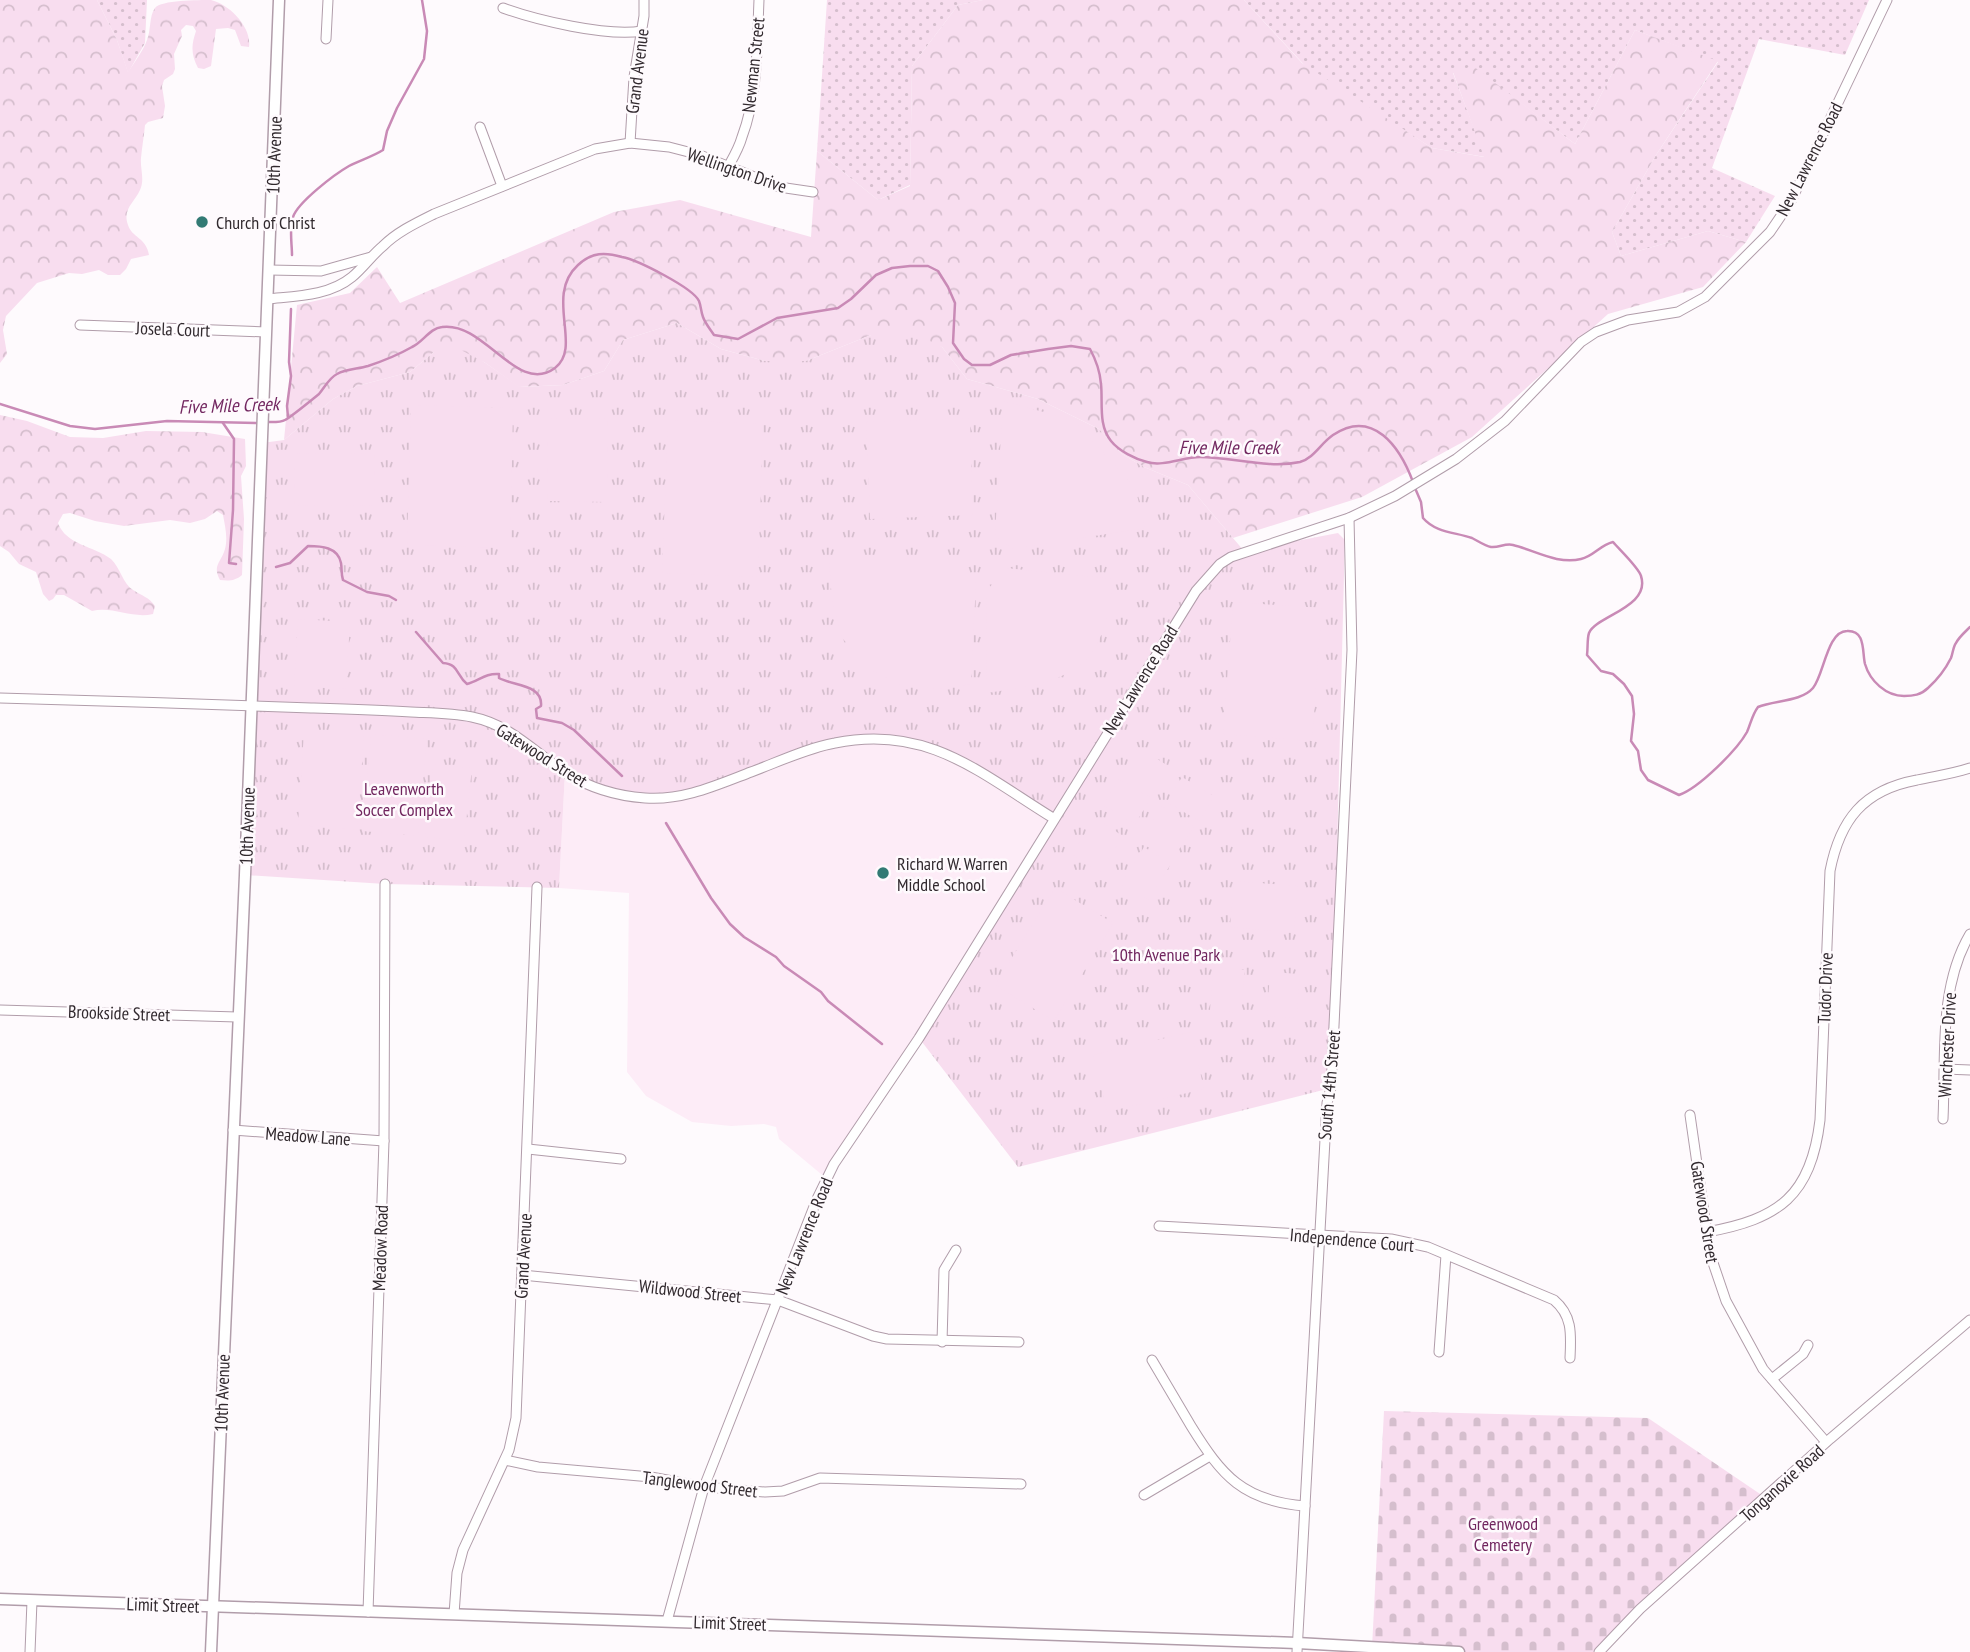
<svg xmlns="http://www.w3.org/2000/svg" width="1970" height="1652" viewBox="0 0 1970 1652" font-family="'PT Sans Narrow',sans-serif">
<defs>
<pattern id="grass-dots" width="8" height="8" patternUnits="userSpaceOnUse" patternTransform="scale(1.75)"><rect width="8" height="8" fill="#f8ddef"/><path d="M2 2h.1M6 6h.1" fill="none" stroke="#d5becd" stroke-width="1.8" stroke-linecap="round"/></pattern>
<pattern id="forest-crowns" width="20" height="18" patternUnits="userSpaceOnUse" patternTransform="scale(1.75)"><rect width="20" height="18" fill="#f8ddef"/><path d="M2 6a3 3 0 1 1 6 0M12 15a3 3 0 1 1 6 0" fill="none" stroke="#d5becd"/></pattern>
<pattern id="cemetery-stones" width="16" height="16" patternUnits="userSpaceOnUse" patternTransform="scale(1.75)"><rect width="16" height="16" fill="#f8ddef"/><path d="M2 7V4a2 2 0 0 1 4 0v3zM10 15v-3a2 2 0 0 1 4 0v3z" fill="#d5becd"/></pattern>
<pattern id="park-tufts" width="24" height="20" patternUnits="userSpaceOnUse" patternTransform="scale(1.75)"><rect width="24" height="20" fill="#f8ddef"/><path d="M3 7l-1-3M5 7V3M7 7l1-3M15 17l-1-3M17 17v-4M19 17l1-3" fill="none" stroke="#d5becd"/></pattern>
</defs>
<rect width="100%" height="100%" fill="#fefafd"/>
<path fill="#fdecf7" d="M856,739L932,747L1053,818L827,1179L779,1139L776,1127L764,1124L731,1126L692,1122L646,1096L627,1072L629,893L559,888L565,772L810,750Z"/>
<g fill="url(#grass-dots)">
<path d="M97,0H147L145,43L128,73L117,40Z"/>
<path d="M827,0H983L958,5L912,66L910,185L878,200L817,151Z"/>
<path d="M1244,0H1869L1845,55L1759,39L1712,168L1775,196L1746,242L1708,231L1621,256L1612,232L1656,155L1718,62L1635,30L1575,144L1473,67L1453,73L1485,157L1432,148L1308,69Z"/>
</g>
<g fill="url(#forest-crowns)">
<path d="M0,0H97L117,40L128,72C134,63 143,51 147,40C151,31 149,16 155,8C161,0 198,0 211,0C229,4 252,27 249,47L241,46L235,30L228,28L216,29L211,66L204,69L198,68C191,54 191,46 196,31L193,26L186,25L181,30L182,36L174,54L175,69L173,74L164,80L162,86L165,106L163,118L148,122L145,125C144,136 142,147 141,158C140,168 145,180 140,190C135,202 122,209 128,225C132,238 146,237 149,255L131,259L126,269L120,275H108L99,270L82,274L69,273L37,283L6,316L3,330L7,354L0,363Z"/>
<path d="M983,0H1244L1302,63L1432,148L1484,157L1453,72L1473,66L1575,144L1635,30L1718,61L1656,155L1612,232L1621,256L1708,231L1746,242L1703,287L1608,314L1472,437L1362,497L1233,538L1188,485L1144,467L1122,454L1099,429L1038,399L967,379L942,347L871,335L806,361H765L721,349L677,323L623,340L604,371L563,385L519,387L484,362L434,352L410,372L357,386L333,399L284,440L297,305L350,293L377,267L400,303L614,212L680,200L811,237L817,151L878,200L910,186L912,66L958,5Z"/>
<path d="M0,415L27,421L70,437L103,438L146,431L202,432L245,439L246,466L241,476L244,519L242,575C235,581 229,581 220,580C212,565 221,563 225,549C228,538 225,526 223,515L217,511L205,519L190,523L170,520L124,526L95,521L70,513L63,514L58,523C66,545 94,546 111,559C120,567 123,584 133,590C142,596 149,597 155,606L153,614C132,619 113,606 92,611L64,595H56L53,599L49,601L43,594L36,572L19,564L9,552L0,546Z"/>
</g>
<path fill="url(#cemetery-stones)" d="M1384,1411L1648,1418L1766,1498L1599,1652H1459L1372,1648Z"/>
<path fill="url(#park-tufts)" d="M677,323L721,349L765,361H806L871,335L908,331L942,347L967,379L1038,399L1099,429L1122,454L1144,467L1188,485L1244,551L1338,533L1344,539V575L1331,1088L1018,1167L919,1038L1053,818L962,761L906,740L832,743L676,798L620,795L565,772L559,888L385,884L245,875L262,443L284,440L333,399L357,386L410,372L434,352L459,349L484,362L520,387L563,385L604,371L623,340Z"/>
<g fill="#f8ddef">
<path d="M1003,401L1073,420L1135,487L1145,528L1012,549L995,535Z"/>
<path d="M411,405L513,408L510,548L407,545Z"/>
<path d="M548,418L608,419L607,502L547,501Z"/>
<path d="M970,418L973,515L870,519L866,422Z"/>
<path d="M668,420L763,424L758,577L662,573Z"/>
<path d="M295,453L375,454L374,506L294,505Z"/>
<path d="M829,563H960L976,582L971,684L942,689L898,684L871,670L842,638L832,600Z"/>
<path d="M1007,568L1113,579C1110,602 1107,628 1095,648C1074,683 1022,688 986,693L987,590Z"/>
<path d="M1233,602L1322,608L1312,741L1223,734Z"/>
<path d="M298,619L350,622L346,689L294,686Z"/>
<path d="M304,732L364,736L357,830L298,825Z"/>
<path d="M371,734L427,739L418,836L362,831Z"/>
<path d="M1138,747L1170,767L1153,793L1121,773Z"/>
<path d="M433,764L472,768L464,841L425,837Z"/>
<path d="M1182,777L1214,796L1199,821L1167,802Z"/>
<path d="M1119,779L1151,798L1135,824L1103,805Z"/>
<path d="M1162,806L1194,827L1178,851L1146,831Z"/>
<path d="M1095,818L1123,836L1100,872L1072,854Z"/>
<path d="M1144,847L1171,864L1148,900L1121,884Z"/>
<path d="M1234,881L1298,886L1294,933L1230,927Z"/>
<path d="M1055,888L1113,923L1054,1021L995,985Z"/>
<path d="M1213,967L1245,970L1241,1013L1210,1010Z"/>
<path d="M1270,972L1300,974L1297,1018L1267,1016Z"/>
<path d="M1191,1032L1204,1089L1107,1112L1093,1055Z"/>
</g>
<g fill="none" stroke-linecap="round" stroke-linejoin="round">
<g stroke="#c98ab6" stroke-width="2.5">
<path d="M292,255C292,244 289,228 293,217C298,202 335,174 349,166C360,160 372,157 383,150L387,131L397,108L424,59L427,31L422,0"/>
<path d="M0,404L70,426L95,429L167,421L258,423"/>
<path d="M288,417L287,406L291,376L289,362L291,309"/>
<path d="M264,422C271,422 280,423 285,420C291,417 314,398 319,394C325,387 329,378 337,374C346,369 358,369 368,366C383,361 398,355 412,347C423,342 430,328 442,327C485,321 517,396 555,368C583,347 544,296 578,265C592,252 605,252 622,257C638,260 693,288 699,301C701,306 701,312 703,317C705,323 710,329 714,335L738,339L777,318L838,308L851,299L876,275L892,268L910,266H928L938,271L948,287L955,303L953,343L964,359L972,365H990L1011,355L1048,349L1071,346L1090,349C1096,360 1100,371 1101,384C1103,403 1098,425 1111,441C1119,451 1135,459 1147,462C1163,467 1183,457 1200,457C1232,457 1268,469 1300,462C1314,458 1321,443 1333,435C1373,408 1400,447 1413,482"/>
<path d="M223,423L234,439L233,510L229,563L236,564"/>
<path d="M1415,488L1421,502L1423,518C1436,533 1455,532 1472,538C1478,541 1485,546 1491,547C1499,548 1505,543 1513,545C1534,550 1558,565 1581,559C1594,556 1600,545 1613,542C1619,549 1639,568 1641,576C1651,607 1596,616 1589,633C1587,639 1588,648 1587,655L1601,671L1613,674L1624,684L1632,696L1634,714L1631,741L1638,751L1641,770L1648,780L1679,795C1699,788 1737,750 1747,732C1751,723 1752,715 1758,707C1774,700 1801,702 1813,688C1824,675 1827,631 1847,631C1866,630 1862,652 1865,664C1870,681 1886,696 1904,696C1913,696 1921,695 1928,688C1938,679 1945,670 1951,658C1953,653 1953,647 1956,643C1959,637 1965,632 1970,627"/>
<path d="M276,567L290,563L308,546C321,546 338,547 341,563C342,569 341,574 343,580L367,592L389,596L396,600"/>
<path d="M416,632L443,663C459,664 456,675 467,684C479,681 485,673 499,674V678C513,686 543,684 541,706L536,709L537,718L562,723L574,730L622,776"/>
<path d="M666,823L711,898L730,924L744,937L776,957L784,966L821,992L828,1001L882,1044"/>
</g>
<defs>
<g id="minor">
<path d="M503,8C536,20 607,37 642,31"/>
<path d="M326,39L328,0"/>
<path d="M480,127L502,186"/>
<path d="M630,143L634,77L644,16V0"/>
<path d="M728,167C733,158 739,148 742,137C758,95 757,45 759,0"/>
<path d="M269,270L321,271L371,257"/>
<path d="M268,299C296,296 329,296 352,277C363,268 372,255 383,246C397,232 416,223 434,214L595,149L630,143L669,147L700,155L779,187L813,192"/>
<path d="M80,325L266,332"/>
<path d="M0,698C104,701 207,704 311,708C344,709 378,710 411,712C431,713 452,713 472,717C511,725 534,752 566,773C590,788 617,796 645,798C682,801 717,785 751,772C778,762 807,748 835,743C927,724 980,773 1053,818"/>
<path d="M0,1010L237,1017"/>
<path d="M1945,1069L1970,1070"/>
<path d="M1690,1115L1710,1254L1726,1301L1763,1369L1826,1442"/>
<path d="M1943,1119C1946,1058 1938,988 1970,934"/>
<path d="M233,1130L384,1141"/>
<path d="M528,1149L621,1159"/>
<path d="M1159,1226L1391,1239L1428,1247L1554,1300C1573,1316 1571,1335 1570,1358"/>
<path d="M1707,1232C1779,1219 1811,1196 1820,1120L1830,871C1840,820 1863,790 1917,780C1935,776 1952,774 1970,768"/>
<path d="M522,1275L778,1300L873,1336L887,1339L1019,1342"/>
<path d="M942,1342L944,1270L956,1250"/>
<path d="M1439,1352L1446,1255"/>
<path d="M1152,1360C1165,1382 1178,1404 1191,1426C1222,1476 1243,1501 1305,1506"/>
<path d="M1772,1379L1803,1354L1808,1345"/>
<path d="M505,1460L538,1467L651,1477L704,1487L765,1492L783,1491L820,1478L1021,1484"/>
<path d="M1144,1495L1210,1456"/>
<path d="M368,1612L384,1141L385,884"/>
<path d="M454,1614L457,1573L463,1550L509,1450L516,1418L537,887"/>
<path d="M667,1621L704,1487L817,1199L834,1164L919,1038L1196,591L1220,564L1231,557L1349,518L1395,496L1456,459L1505,421L1581,342L1596,332L1628,320L1678,312L1705,297L1770,232L1791,201L1887,0"/>
<path d="M30,1652L32,1601"/>
<path d="M1297,1652L1327,1103L1331,1088L1352,650L1349,518"/>
<path d="M1599,1652L1640,1609L1830,1439L1970,1320"/>
</g>
<g id="tertiary">
<path d="M0,1599L1297,1643L1459,1652"/>
<path d="M211,1652L245,875L279,0"/>
</g>
</defs>
<use href="#minor" stroke="#b19daa" stroke-width="11"/>
<use href="#tertiary" stroke="#b19daa" stroke-width="13"/>
<use href="#minor" stroke="#fff" stroke-width="9"/>
<use href="#tertiary" stroke="#fff" stroke-width="10"/>
</g>
<g fill="#327a74" stroke="#fefafd" stroke-width="2.5">
<circle cx="202" cy="222" r="7"/>
<circle cx="883" cy="873" r="7"/>
</g>
<g text-anchor="middle" dominant-baseline="central" stroke-width="5" stroke-linejoin="round" paint-order="stroke">
<g font-size="18" fill="#31292e" stroke="#fefafd">
<text transform="translate(753 65) rotate(-84)">Newman Street</text>
<text transform="translate(637 71) rotate(-83)">Grand Avenue</text>
<text transform="translate(274 155) rotate(-88)">10th Avenue</text>
<text transform="translate(1809 159) rotate(-63)">New Lawrence Road</text>
<text transform="translate(737 170) rotate(19)">Wellington Drive</text>
<text transform="translate(173 329) rotate(2)">Josela Court</text>
<text transform="translate(1140 680) rotate(-58)">New Lawrence Road</text>
<text transform="translate(542 755) rotate(32)">Gatewood Street</text>
<text transform="translate(247 826) rotate(-88)">10th Avenue</text>
<text transform="translate(1825 988) rotate(-88)">Tudor Drive</text>
<text transform="translate(119 1013) rotate(2)">Brookside Street</text>
<text transform="translate(1947 1045) rotate(-87)">Winchester Drive</text>
<text transform="translate(1329 1085) rotate(-85)">South 14th Street</text>
<text transform="translate(308 1136) rotate(4)">Meadow Lane</text>
<text transform="translate(1705 1212) rotate(81)">Gatewood Street</text>
<text transform="translate(804 1236) rotate(-68)">New Lawrence Road</text>
<text transform="translate(1352 1240) rotate(5)">Independence Court</text>
<text transform="translate(380 1248) rotate(-88)">Meadow Road</text>
<text transform="translate(523 1256) rotate(-87)">Grand Avenue</text>
<text transform="translate(690 1291) rotate(6)">Wildwood Street</text>
<text transform="translate(222 1393) rotate(-88)">10th Avenue</text>
<text transform="translate(1782 1483) rotate(-42)">Tonganoxie Road</text>
<text transform="translate(700 1484) rotate(7)">Tanglewood Street</text>
<text transform="translate(163 1605) rotate(2)">Limit Street</text>
<text transform="translate(730 1623) rotate(2)">Limit Street</text>
</g>
<g font-size="18" fill="#31292e" stroke="#fefafd" text-anchor="start">
<text x="216" y="222">Church of Christ</text>
<text x="897" y="863">Richard W. Warren<tspan x="897" dy="21">Middle School</tspan></text>
</g>
<g font-size="18" fill="#71265f" stroke="#fefafd">
<text x="404" y="788">Leavenworth<tspan x="404" dy="21">Soccer Complex</tspan></text>
<text x="1166" y="954">10th Avenue Park</text>
<text x="1503" y="1523">Greenwood<tspan x="1503" dy="21">Cemetery</tspan></text>
</g>
<g font-size="19" font-style="italic" fill="#732861" stroke="#fefafd">
<text transform="translate(229 405) rotate(-2)">Five Mile Creek</text>
<text x="1229" y="447">Five Mile Creek</text>
</g>
</g>
</svg>
